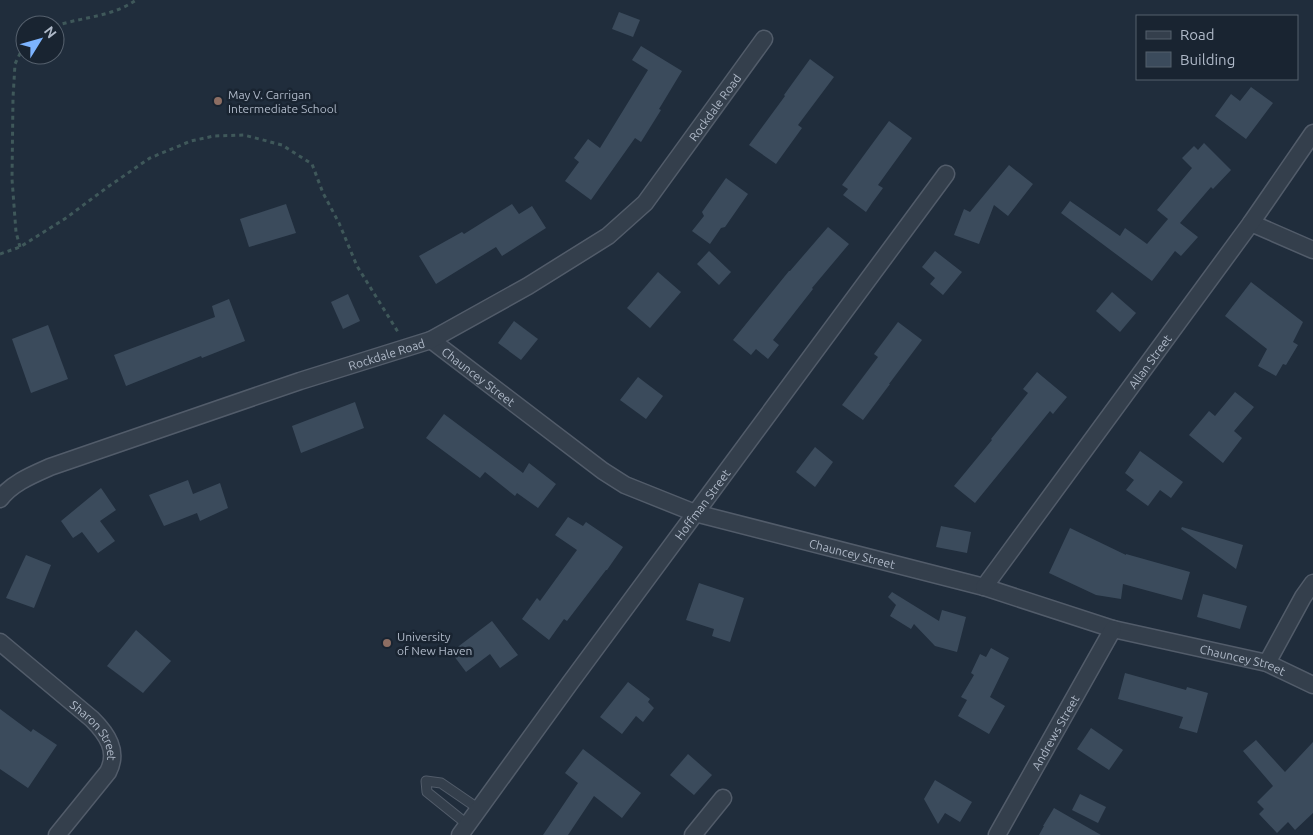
<svg xmlns="http://www.w3.org/2000/svg" width="1313" height="835" viewBox="0 0 1313 835" font-family="Ubuntu,sans-serif">
<rect width="100%" height="100%" fill="#202d3c"/>
<g fill="#3b4b5c">
<path d="M619,12L640,20L633,37L612,29Z"/>
<path d="M641,46L682,71L659,109L661,110L641,142L635,138L591,200L565,181L579,162L574,158L588,139L600,148L648,70L632,60Z"/>
<path d="M810,59L834,77L798,125L802,128L776,164L749,145L785,96L784,95Z"/>
<path d="M1251,87L1273,103L1246,139L1215,116L1231,94L1240,101Z"/>
<path d="M889,121L912,138L878,185L883,188L872,203L866,212L843,195L848,189L842,185Z"/>
<path d="M1204,143L1231,170L1213,189L1211,187L1180,223L1198,237L1181,256L1175,251L1152,281L1061,213L1070,201L1120,236L1125,228L1147,244L1168,219L1157,210L1192,168L1182,158L1194,146L1198,150Z"/>
<path d="M1009,165L1033,184L1008,216L994,205L979,244L954,235L964,209L970,212Z"/>
<path d="M726,178L748,194L725,227L721,228L710,244L692,231L704,216L702,212Z"/>
<path d="M286,204L296,233L249,247L240,219Z"/>
<path d="M512,204L519,214L532,206L546,228L502,256L496,247L436,284L419,256L462,232L464,234Z"/>
<path d="M828,227L849,244L812,288L813,289L773,340L779,345L768,359L756,349L751,355L733,340L789,271H790Z"/>
<path d="M709,251L731,272L719,285L697,264Z"/>
<path d="M935,251L962,272L943,295L930,284L935,278L922,267Z"/>
<path d="M658,272L681,292L650,328L627,308Z"/>
<path d="M1251,282L1303,322L1293,342L1298,345L1286,365L1283,364L1276,376L1258,366L1267,349L1225,316Z"/>
<path d="M1112,292L1136,313L1120,332L1096,311Z"/>
<path d="M348,294L360,321L343,329L331,302Z"/>
<path d="M229,299L245,341L202,358L201,356L126,386L114,355L215,317L212,306Z"/>
<path d="M514,321L538,339L521,360L498,343Z"/>
<path d="M898,322L922,340L889,384H890L863,420L842,405L878,357L874,354Z"/>
<path d="M48,325L68,379L31,393L12,339Z"/>
<path d="M1037,372L1067,397L1053,414L1050,411L975,503L954,486L992,440L991,439L1028,393L1023,389Z"/>
<path d="M638,377L663,396L646,419L620,400Z"/>
<path d="M1235,392L1254,407L1234,431L1242,438L1223,463L1189,435L1209,411L1215,416Z"/>
<path d="M355,402L364,428L301,453L292,426Z"/>
<path d="M444,414L523,473L529,463L556,484L538,508L517,493L515,496L485,472L480,478L426,438Z"/>
<path d="M815,447L833,462L815,487L796,472Z"/>
<path d="M1140,451L1183,482L1171,498L1160,490L1148,506L1126,490L1134,480L1125,473Z"/>
<path d="M188,480L193,494L220,483L228,508L200,521L197,513L164,526L149,495Z"/>
<path d="M101,488L116,510L100,521L115,541L98,553L82,532L73,538L61,521Z"/>
<path d="M568,517L583,526L586,522L623,547L607,570H606L567,621L564,619L549,640L522,619L537,598L540,601L577,550L555,535Z"/>
<path d="M941,526L971,532L967,553L936,547Z"/>
<path d="M1182,527L1243,545L1236,569L1181,529Z"/>
<path d="M1070,528L1126,555V554L1190,572L1182,600L1123,584L1121,599L1096,595L1049,573Z"/>
<path d="M26,555L51,565L34,608L6,598Z"/>
<path d="M699,583L744,598L730,642L712,636L714,629L686,620Z"/>
<path d="M892,592L939,621L942,610L966,617L957,652L935,646L914,624L911,629L890,616L896,605L888,597Z"/>
<path d="M1203,594L1247,606L1240,629L1197,617Z"/>
<path d="M492,621L518,655L500,668L490,654L466,672L451,652Z"/>
<path d="M136,630L171,661L143,693L107,666Z"/>
<path d="M991,648L1009,658L990,697L1005,706L989,734L958,716L967,700L961,697L974,675L971,673L980,654L986,657Z"/>
<path d="M1125,673L1186,690L1187,687L1208,693L1197,733L1179,728L1183,717L1118,699Z"/>
<path d="M628,682L650,699L648,702L654,708L643,722L636,716L622,734L600,717Z"/>
<path d="M0,709L31,732L33,729L57,745L28,788L0,769Z"/>
<path d="M1091,728L1123,750L1109,770L1077,749Z"/>
<path d="M1256,740L1285,772L1313,742V813L1295,830L1288,822L1277,833L1259,814L1264,809L1257,802L1273,786L1243,751Z"/>
<path d="M583,749L641,793L622,818L594,796L568,835H543L578,783L565,773Z"/>
<path d="M688,754L712,775L694,795L670,775Z"/>
<path d="M935,780L972,802L960,822L945,813L938,824L924,799Z"/>
<path d="M1080,794L1106,807L1098,823L1072,810Z"/>
<path d="M1054,808L1101,835H1039L1044,826H1043Z"/>
</g>
<g fill="none" stroke-linecap="round" stroke-linejoin="round">
<defs>
<path id="lane" d="M468,825L427,792L426,781L441,783L479,809"/>
<g id="street">
<path d="M1251,223L1313,250"/>
<path id="s1" d="M431,340L603,471L625,485L695,513L984,587L1113,629L1267,663L1313,685"/>
<path id="s2" d="M0,499C12,483 32,475 50,467L300,381L431,340L528,286L608,236L645,203L764,39"/>
<path id="s3" d="M984,587L1251,223L1313,133"/>
<path id="s4" d="M0,642L92,719C107,734 119,751 108,772L57,835"/>
<path d="M1267,663L1303,597L1313,583"/>
<path id="s5" d="M460,835L570,683L946,174"/>
<path d="M693,835L723,798"/>
<path id="s6" d="M997,835L1113,629"/>
</g>
</defs>
<use href="#lane" stroke="#525c6a" stroke-width="11"/>
<use href="#street" stroke="#525c6a" stroke-width="19"/>
<g stroke="#3f585a" stroke-width="3" stroke-dasharray="4 4" stroke-linecap="butt">
<path d="M55,26C82,17 112,17 136,0"/>
<path d="M20,247L16,232L12,179L13,98L15,64L25,43"/>
<path d="M0,254L20,247L66,218L109,186L150,158L191,141L214,136L244,135L282,145L312,164L323,193L339,223L357,266L398,332"/>
</g>
<use href="#lane" stroke="#343f4c" stroke-width="9"/>
<use href="#street" stroke="#343f4c" stroke-width="16"/>
</g>
<g fill="#8d6e63" stroke="#192431" stroke-width="2">
<circle cx="218" cy="101" r="5"/>
<circle cx="387" cy="643" r="5"/>
</g>
<g text-anchor="middle" dominant-baseline="central" stroke-width="5" stroke-linejoin="round" paint-order="stroke">
<g font-size="12" fill="#afb9c8" stroke="#192431" text-anchor="start">
<text x="228" y="94">May V. Carrigan<tspan x="228" dy="14">Intermediate School</tspan></text>
<text x="397" y="636">University<tspan x="397" dy="14">of New Haven</tspan></text>
</g>
<g font-size="12" fill="#afb9c8" stroke="#192431">
<text stroke="none"><textPath href="#s2" startOffset="835">Rockdale Road</textPath></text>
<text stroke="none"><textPath href="#s2" startOffset="415">Rockdale Road</textPath></text>
<text stroke="none"><textPath href="#s3" startOffset="280">Allan Street</textPath></text>
<text stroke="none"><textPath href="#s1" startOffset="60">Chauncey Street</textPath></text>
<text stroke="none"><textPath href="#s5" startOffset="410">Hoffman Street</textPath></text>
<text stroke="none"><textPath href="#s1" startOffset="480">Chauncey Street</textPath></text>
<text stroke="none"><textPath href="#s1" startOffset="885">Chauncey Street</textPath></text>
<text stroke="none"><textPath href="#s4" startOffset="131">Sharon Street</textPath></text>
<text stroke="none"><textPath href="#s6" startOffset="118">Andrews Street</textPath></text>
</g>
</g>
<rect x="1136" y="15" width="162" height="65" fill="#192431" stroke="#55606d"/>
<rect x="1146" y="31" width="25" height="8" fill="#343f4c" stroke="#55606d"/>
<text x="1180" y="40" font-size="15" fill="#afb9c8">Road</text>
<rect x="1146" y="52" width="25" height="15" fill="#3b4b5c" stroke="#55606d"/>
<text x="1180" y="65" font-size="15" fill="#afb9c8">Building</text>
<g transform="translate(40 40) rotate(53)"><circle r="24" fill="#192431" stroke="#55606d"/>
<path d="M0-4L9 19L0 12L-9 19Z" fill="#7db4ff"/>
<text y="-8" font-size="14" font-weight="bold" text-anchor="middle" fill="#afb9c8">N</text>
</g>
</svg>
